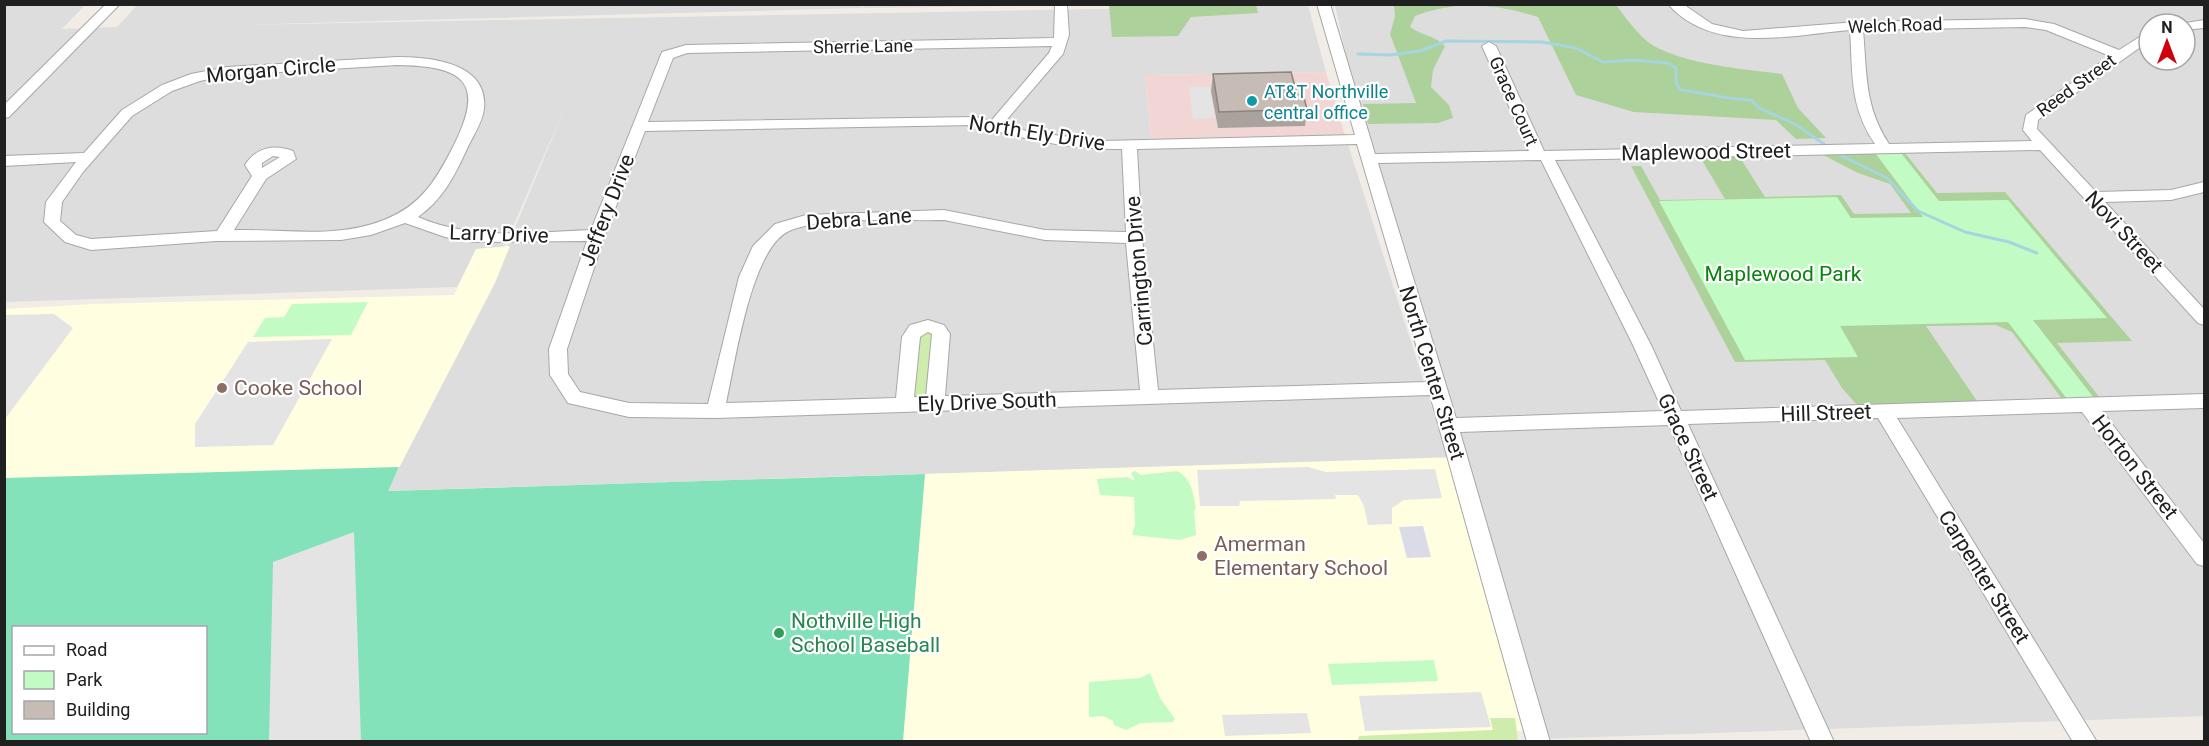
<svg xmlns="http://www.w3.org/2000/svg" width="2209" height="746" viewBox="0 0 2209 746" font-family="Roboto,sans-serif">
<rect width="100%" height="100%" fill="#f1ede6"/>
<g fill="#dedddd" fill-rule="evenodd">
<path d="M138,4L862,5V8L234,25L1308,5L1326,72L1145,75L1151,139L1345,135L1448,458L387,491L507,247L566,105L504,247L476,249L457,287L5,302L4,5H85L62,29L117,27Z"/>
<path d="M863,4L1084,5L863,8Z"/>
<path d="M1335,5H2204V716L1538,739L1367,154ZM2149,24H2185V60H2149Z"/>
</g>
<path fill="#f2d6d6" d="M1326,72L1345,135L1151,139L1145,75Z"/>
<path fill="#fffee1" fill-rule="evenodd" d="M510,246L495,283L387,491L1457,457L1534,730L1333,742H5V309L94,304L454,295L476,249ZM14,628H206V732H14Z"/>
<g fill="#ceecab">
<path d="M924,331L934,333L927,396H914L917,337Z"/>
<path d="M1490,718H1515L1518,741L1360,742L1358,739L1359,736L1493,730Z"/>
</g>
<g fill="#add19a">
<path d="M1109,5H1256L1258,13L1191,17L1178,36L1112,37Z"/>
<path d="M1394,5H1616C1626,18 1639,37 1654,46C1688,65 1744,69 1782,74L1798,108L1826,138L1796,139L1776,120L1634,112L1576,95L1538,17C1497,4 1456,0 1415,16L1410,27C1421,35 1436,36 1445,46L1433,70L1431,87L1449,105L1453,118L1438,123L1368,124L1363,104L1416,103L1390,34L1395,16Z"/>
<path d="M1905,153L1937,193L2005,192L2132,341L2057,343L2100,398L2062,399L2012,332L1996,325L1926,326L1977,401L1857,405L1842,388L1825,360L1735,362L1631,166H1641L1660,200L1725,199L1700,157L1739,156L1765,197L1841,195L1854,214L1911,213L1890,184L1858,173L1823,155Z"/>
</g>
<g fill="#c3fbc5">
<path d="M1901,153L1939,201L2008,200L2107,318L2033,320L2094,398L2067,399L2008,322L1840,326L1858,357L1745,360L1659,201L1837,197L1851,218L1923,217L1876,154Z"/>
<path d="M368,302L351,335L253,337L265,318L284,317L292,304Z"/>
<path d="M1135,471L1141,475L1177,471C1192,479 1193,493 1196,509L1194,510L1196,535L1180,540L1132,535L1135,525L1134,497L1100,495L1097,479L1128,477L1135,481L1131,473Z"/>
<path d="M1434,660L1438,681L1332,685L1328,664Z"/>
<path d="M1150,673L1160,698L1175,719L1173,722L1141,723L1126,730L1114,725L1113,721L1103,716L1089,717V682L1140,678Z"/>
</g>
<path fill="#83e2b9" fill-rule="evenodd" d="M399,467L388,491L925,474L903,741H5V478ZM14,628H206V732H14Z"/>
<g fill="#e4e4e4">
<path d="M1189,87H1210L1215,118L1193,119Z"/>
<path d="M54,314L73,328L5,419V315Z"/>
<path d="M332,339L273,445L195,447V424L248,342Z"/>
<path d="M1308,467L1326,472L1435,469L1442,498L1404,500L1392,508V524L1368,525L1364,506L1358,495H1335L1336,499L1240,501L1239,506H1200L1197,470Z"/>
<path d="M354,532L361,741H269L273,562Z"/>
<path d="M1481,692L1491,727L1365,731L1359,696Z"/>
<path d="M1307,713L1311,733L1225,736L1222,715Z"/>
</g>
<path fill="#dadbe7" d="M1423,526L1431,557L1407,558L1399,527Z"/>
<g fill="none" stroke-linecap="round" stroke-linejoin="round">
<g stroke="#a6d5e0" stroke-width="3">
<path d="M1358,54L1390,55L1420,51L1446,41L1542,42L1576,48L1603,62L1635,60L1667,63L1676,68V83L1680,90C1705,92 1726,100 1751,100L1759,108L1795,124L1828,147"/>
<path d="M1836,153L1887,178L1918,211L1965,232L2009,242L2037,253"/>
</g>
<defs>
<g id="minor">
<path d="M106,4H120L9,117L4,118V105Z"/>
<path d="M1055,4H1067L1069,35L1063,54L1003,124L1030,132L1102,141L1355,135L1317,4H1330L1375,154L1529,151L1482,46L1489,42L1496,46L1544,151L1875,144C1849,106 1853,74 1850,30C1791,35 1713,55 1668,4H1683L1712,24L1743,31L1856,22L2025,19L2054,24L2119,50L2149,31V41L2038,120L2037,129L2096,192L2171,190L2204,182V192L2171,200L2105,202L2204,309V325L2198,323L2040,150L1555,160L1651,345L1681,411L2204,394V408L2102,411L2204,543V566L2197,564L2082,412L1897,418L2097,742H2073L1878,418L1688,424L1834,742H1811L1669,425L1460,432L1550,742H1527L1430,395L715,418L629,417L568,403L550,375L549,349L587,241L474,242L445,237L405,223L371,235L341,240L216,241L91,250L65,242L44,222L46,202L76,162L4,166V156L84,153L122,110L162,85L191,74L227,67L397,57C429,57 489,62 484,109C482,124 472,137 466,151C454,177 442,200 418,217C472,241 533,232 591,230L662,52L686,45L1054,38ZM2025,27L2046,30L2110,56L2026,115L2023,130L2032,141L1889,144C1864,106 1867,73 1863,30ZM1052,46L1049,53L991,121L975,117L648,122L673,58L687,53ZM397,65C463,66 486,81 454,145C436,180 422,205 384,220C337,239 283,229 234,230L266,179L296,159L293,151C275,144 256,147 245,165L252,176L217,231L91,239L76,235L60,221L62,202L83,172L132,116L172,91L200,81L227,75ZM974,125C1023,139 1071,150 1122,149L1126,232L1045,230L944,210L806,215L775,224L753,246L739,277L708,404L629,403L580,392L568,374L567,349L605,235L645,131ZM1357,144L1427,382L1158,390L1142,238L1137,149ZM273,156L280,157L262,168V163ZM1541,160L1633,345L1663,411L1456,418L1378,163ZM944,220L1045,240L1126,243L1140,390L945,396L950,334L944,325L928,320L910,325L902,337L896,398L726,403C735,363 751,248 789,231C822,216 905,221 944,220ZM928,332L932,334L926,397H914L920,337Z"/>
<path d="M2204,20V28L2185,30V24H2180Z"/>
</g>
</defs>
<use href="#minor" stroke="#a7a7a7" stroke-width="2"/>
<use href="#minor" fill="#fff" fill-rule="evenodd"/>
</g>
<path fill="#aaa29c" d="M1213,74L1297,94L1307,109L1305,126L1218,128L1211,91Z"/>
<path fill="#c6bcb5" stroke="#8b847f" stroke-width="1.5" d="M1291,72L1297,94H1303L1307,109L1219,112L1213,74Z"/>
<circle fill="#0f9aa8" stroke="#fff" stroke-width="2" cx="1252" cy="101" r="6"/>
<g fill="#8d6e63" stroke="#fff" stroke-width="2">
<circle cx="222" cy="388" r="6"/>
<circle cx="1202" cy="556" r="6"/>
</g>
<circle fill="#2e9e5b" stroke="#fff" stroke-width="2" cx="779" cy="633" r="6"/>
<g text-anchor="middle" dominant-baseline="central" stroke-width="4.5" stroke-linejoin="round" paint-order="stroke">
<g font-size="18" fill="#202020" stroke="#fff">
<text transform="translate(1895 25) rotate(-2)">Welch Road</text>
<text transform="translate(863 46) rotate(-1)">Sherrie Lane</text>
<text transform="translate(2076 85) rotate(-36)">Reed Street</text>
<text transform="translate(1514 101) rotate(66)">Grace Court</text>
</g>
<g font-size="18" fill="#0d838f" stroke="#fff" text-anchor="start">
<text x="1264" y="91">AT&amp;T Northville<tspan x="1264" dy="21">central office</tspan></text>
</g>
<g font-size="21" fill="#202020" stroke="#fff">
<text transform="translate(271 70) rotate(-5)">Morgan Circle</text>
<text transform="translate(1037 133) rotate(9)">North Ely Drive</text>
<text transform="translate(1706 152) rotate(-1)">Maplewood Street</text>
<text transform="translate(607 210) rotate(-69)">Jeffery Drive</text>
<text transform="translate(859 219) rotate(-4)">Debra Lane</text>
<text transform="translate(2124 232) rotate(47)">Novi Street</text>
<text transform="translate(499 234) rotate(2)">Larry Drive</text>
<text transform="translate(1139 271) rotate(-95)">Carrington Drive</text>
<text transform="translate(1432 373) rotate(73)">North Center Street</text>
<text transform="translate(987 402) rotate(-2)">Ely Drive South</text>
<text transform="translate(1826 413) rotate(-2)">Hill Street</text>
<text transform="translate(1688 447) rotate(65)">Grace Street</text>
<text transform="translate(2135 467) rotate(52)">Horton Street</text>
<text transform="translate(1984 577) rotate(58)">Carpenter Street</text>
</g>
<g font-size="21" fill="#08840d" stroke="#fff">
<text x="1783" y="274">Maplewood Park</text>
</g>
<g font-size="21" fill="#785e54" stroke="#fff" text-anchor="start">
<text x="234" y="388">Cooke School</text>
<text x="1214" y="544">Amerman<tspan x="1214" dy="24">Elementary School</tspan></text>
</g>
<g font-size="21" fill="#27864d" stroke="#fff" text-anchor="start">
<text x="791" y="621">Nothville High<tspan x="791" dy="24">School Baseball</tspan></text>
</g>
</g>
<rect width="2209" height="746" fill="none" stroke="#202020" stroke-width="12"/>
<rect x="12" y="626" width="195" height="108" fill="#ffffff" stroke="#a6a6a6" stroke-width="1.5"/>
<rect x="24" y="646" width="30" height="9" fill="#ffffff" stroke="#a6a6a6" stroke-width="1.5"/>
<text x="66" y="656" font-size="18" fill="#202020">Road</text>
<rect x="24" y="671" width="30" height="18" fill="#c3fbc5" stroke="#a6a6a6" stroke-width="1.5"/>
<text x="66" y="686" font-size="18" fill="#202020">Park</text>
<rect x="24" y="701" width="30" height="18" fill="#c6bcb5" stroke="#a6a6a6" stroke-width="1.5"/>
<text x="66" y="716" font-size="18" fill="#202020">Building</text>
<g transform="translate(2167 42)"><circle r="28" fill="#ffffff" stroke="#a6a6a6" stroke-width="1.5"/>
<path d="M0-4.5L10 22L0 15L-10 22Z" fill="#d00009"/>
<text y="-9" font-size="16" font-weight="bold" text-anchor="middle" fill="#202020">N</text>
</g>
</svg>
